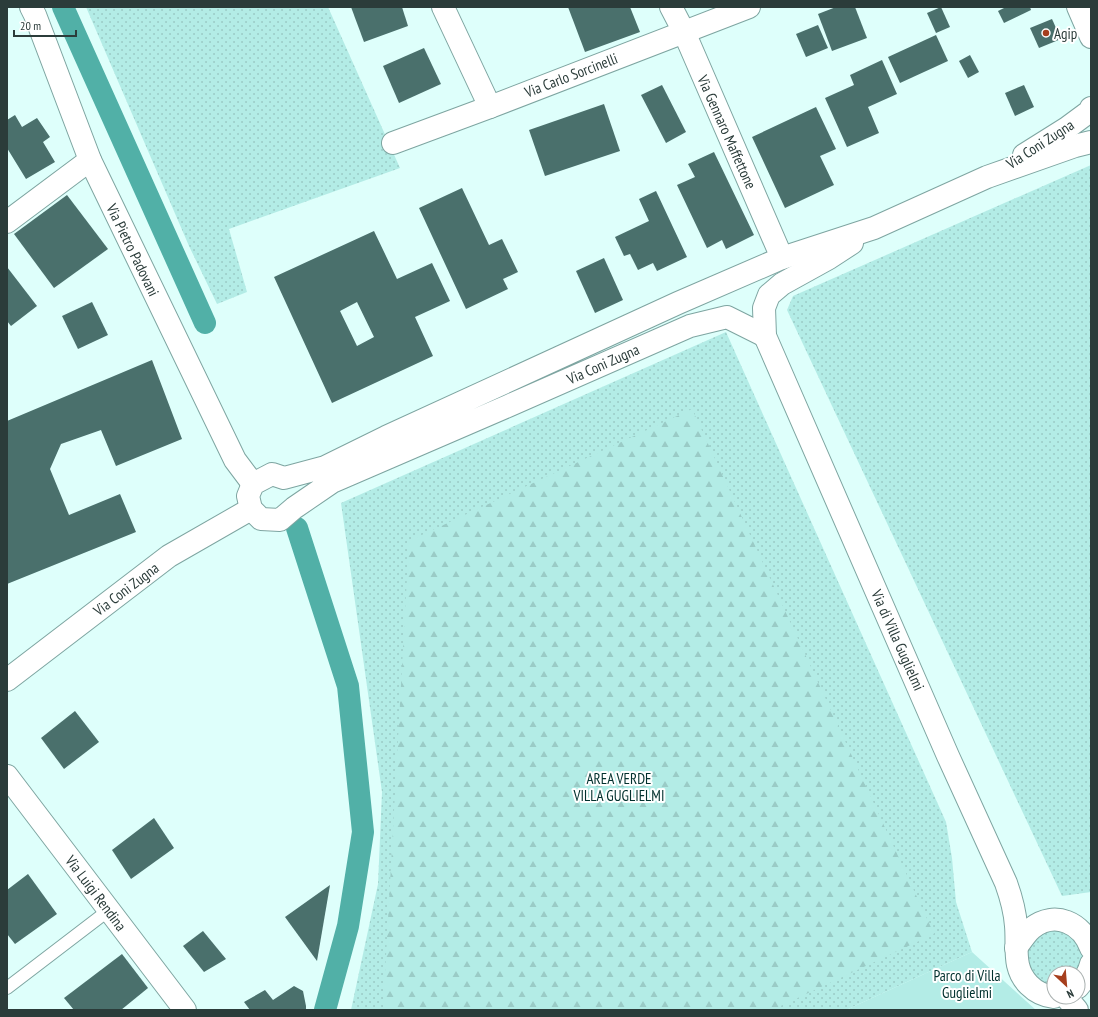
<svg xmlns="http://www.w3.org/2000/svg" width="1098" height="1017" viewBox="0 0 1098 1017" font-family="'PT Sans Narrow',sans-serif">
<defs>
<pattern id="grass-dots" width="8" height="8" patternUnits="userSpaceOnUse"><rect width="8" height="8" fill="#b3ece6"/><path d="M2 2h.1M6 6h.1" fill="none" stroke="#9acbc6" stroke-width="1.8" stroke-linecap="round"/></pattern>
<pattern id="forest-firs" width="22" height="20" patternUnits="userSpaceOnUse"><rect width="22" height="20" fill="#b3ece6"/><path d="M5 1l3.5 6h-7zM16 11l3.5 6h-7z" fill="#9acbc6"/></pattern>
</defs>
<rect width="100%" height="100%" fill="#defffb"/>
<g fill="url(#grass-dots)">
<path d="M86,7H328L400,168L229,229L247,292L217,304L189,246Z"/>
<path d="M1091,165V892L1062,896L787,310L793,296Z"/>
<path d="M726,332L946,822L952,858L956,902L972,952L846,1010H351L378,884L382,792L341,503Z"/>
<path d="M1048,929L1070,933C1081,948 1087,954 1078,973H1054V986L1045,985L1032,978L1025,949Z"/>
</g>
<path fill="url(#forest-firs)" d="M692,409L934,934L772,1010H383L409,541Z"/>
<path fill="#b3ece6" d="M972,952L1036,1010H846Z"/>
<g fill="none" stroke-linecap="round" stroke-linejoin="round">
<g stroke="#51b0a7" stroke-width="22">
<path d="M63,7L205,323"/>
<path d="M297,528L348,686L363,832L348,926L325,1010"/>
</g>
</g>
<g fill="#4a706c" fill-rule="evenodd">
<path d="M351,7H402L408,26L364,42Z"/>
<path d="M568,7H630L640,32L585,52Z"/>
<path d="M836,7H855L867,38L832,51L818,14Z"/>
<path d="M941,7L950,27L936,33L927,13Z"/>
<path d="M1006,7H1030L1031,10L1004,23L998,11Z"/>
<path d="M1052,19L1061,39L1039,48L1030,28Z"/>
<path d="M818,25L828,48L806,57L796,34Z"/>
<path d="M936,35L948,61L900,83L888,57Z"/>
<path d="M424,48L441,84L399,103L383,66Z"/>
<path d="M970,55L979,72L968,78L959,61Z"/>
<path d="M882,60L897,94L868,107L879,133L847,147L825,98L854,85L850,75Z"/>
<path d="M662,85L686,132L666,143L641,95Z"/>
<path d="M1024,85L1034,107L1015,116L1005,93Z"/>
<path d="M604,104L620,151L545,176L529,130Z"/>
<path d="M816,107L836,149L820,156L834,185L785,208L752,137Z"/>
<path d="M15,115L22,127L37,118L50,137L43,142L55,162L26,179L7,148V120Z"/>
<path d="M714,152L754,235L726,249L722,240L707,248L677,185L695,177L688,164Z"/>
<path d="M462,188L489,245L502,239L518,272L503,279L508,289L466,309L419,208Z"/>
<path d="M656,191L687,257L657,271L653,263L638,270L630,254L624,256L615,237L649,221L639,199Z"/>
<path d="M67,195L108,249L54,288L14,234Z"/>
<path d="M374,231L397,279L432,263L450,301L415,317L433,356L332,403L274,277ZM357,302L374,337L357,346L340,311Z"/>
<path d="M604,258L623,300L595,313L576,271Z"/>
<path d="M7,267L37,306L11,326L7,321Z"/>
<path d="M92,302L108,335L78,349L62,316Z"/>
<path d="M152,360L182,439L116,466L101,430L61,444L50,469L69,515L120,494L136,532L7,584V421Z"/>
<path d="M75,711L99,742L64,769L41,738Z"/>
<path d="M154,818L174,848L131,879L112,850Z"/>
<path d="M28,874L57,914L15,944L7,934V890Z"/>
<path d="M330,885L317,961L285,917Z"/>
<path d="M203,931L226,959L204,972L183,946Z"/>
<path d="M122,954L148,988L121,1010H74L64,998Z"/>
<path d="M294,986L303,991L306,1006V1010H250L244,1002L265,990L273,1000Z"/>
</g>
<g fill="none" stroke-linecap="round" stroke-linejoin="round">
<defs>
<path id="service" d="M7,988L109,910"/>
<g id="minor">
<path d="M31,7L35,15L90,160L235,460L253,484"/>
<path d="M443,7L490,107"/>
<path d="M671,7L684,32L782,258"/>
<path d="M393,143L490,107L749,7"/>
<path d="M7,222L90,160"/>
<path d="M7,776L185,1010"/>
</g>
<g id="tertiary">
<path d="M1078,7L1091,37"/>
<path d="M1024,155L1067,128L1090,111L1091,108"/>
<path d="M852,243L829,258L782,284L769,295L764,308L765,336L948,756L1006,883C1011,897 1015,911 1016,926C1018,948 1012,968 1029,985C1036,992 1044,996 1054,997"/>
<path d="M765,336L727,317L690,326L508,406L332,482L294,508L280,520L261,519L251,509L248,496L253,484L272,474L284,478L325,467L386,437L678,303L782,258L874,228L987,177L1075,146L1091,142"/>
<path d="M7,680L169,556L251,509"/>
<path d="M1016,948C1021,941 1026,933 1032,928C1055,910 1082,923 1091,948"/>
<path d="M1078,987C1084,980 1089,973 1091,964"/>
<path d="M1066,997L1077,1010"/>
</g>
</defs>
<use href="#service" stroke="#7ea5a1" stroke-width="14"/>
<use href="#minor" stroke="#7ea5a1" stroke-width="24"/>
<use href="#tertiary" stroke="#7ea5a1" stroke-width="24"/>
<use href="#service" stroke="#fff" stroke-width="12"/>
<use href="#minor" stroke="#fff" stroke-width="22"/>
<use href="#tertiary" stroke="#fff" stroke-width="22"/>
</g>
<circle fill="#a63e1d" stroke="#fff" stroke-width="1.5" cx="1046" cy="33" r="4"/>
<g text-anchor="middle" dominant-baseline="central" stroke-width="4" stroke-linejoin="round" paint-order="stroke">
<g font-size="15" fill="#2b3c3a" stroke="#fff" text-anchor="start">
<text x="1054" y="33">Agip</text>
</g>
<g font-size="15" fill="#2b3c3a" stroke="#fff">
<text transform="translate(571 75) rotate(-21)">Via Carlo Sorcinelli</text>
<text transform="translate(727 132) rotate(66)">Via Gennaro Maffettone</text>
<text transform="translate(1040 144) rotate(-33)">Via Coni Zugna</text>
<text transform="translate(133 250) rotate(64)">Via Pietro Padovani</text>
<text transform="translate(603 364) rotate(-24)">Via Coni Zugna</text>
<text transform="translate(126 589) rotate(-37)">Via Coni Zugna</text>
<text transform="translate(898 640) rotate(66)">Via di Villa Guglielmi</text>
<text transform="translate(96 893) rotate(53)">Via Luigi Rendina</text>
</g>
<g font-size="15" fill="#01302d" stroke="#fff">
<text x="619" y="778">AREA VERDE<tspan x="619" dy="17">VILLA GUGLIELMI</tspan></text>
<text x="967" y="975">Parco di Villa<tspan x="967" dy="17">Guglielmi</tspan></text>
</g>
</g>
<rect width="1098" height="1017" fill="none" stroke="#2b3c3a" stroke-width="16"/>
<g transform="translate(1066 985) rotate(154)"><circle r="19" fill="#ffffff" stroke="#aab1b0"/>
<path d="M0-3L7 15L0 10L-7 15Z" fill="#a63e1d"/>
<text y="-6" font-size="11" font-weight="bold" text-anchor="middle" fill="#2b3c3a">N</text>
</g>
<path d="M14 30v6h62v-6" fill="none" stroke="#2b3c3a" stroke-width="2"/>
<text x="20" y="30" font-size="12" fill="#2b3c3a" stroke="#ffffff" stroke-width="3" paint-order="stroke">20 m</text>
</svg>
